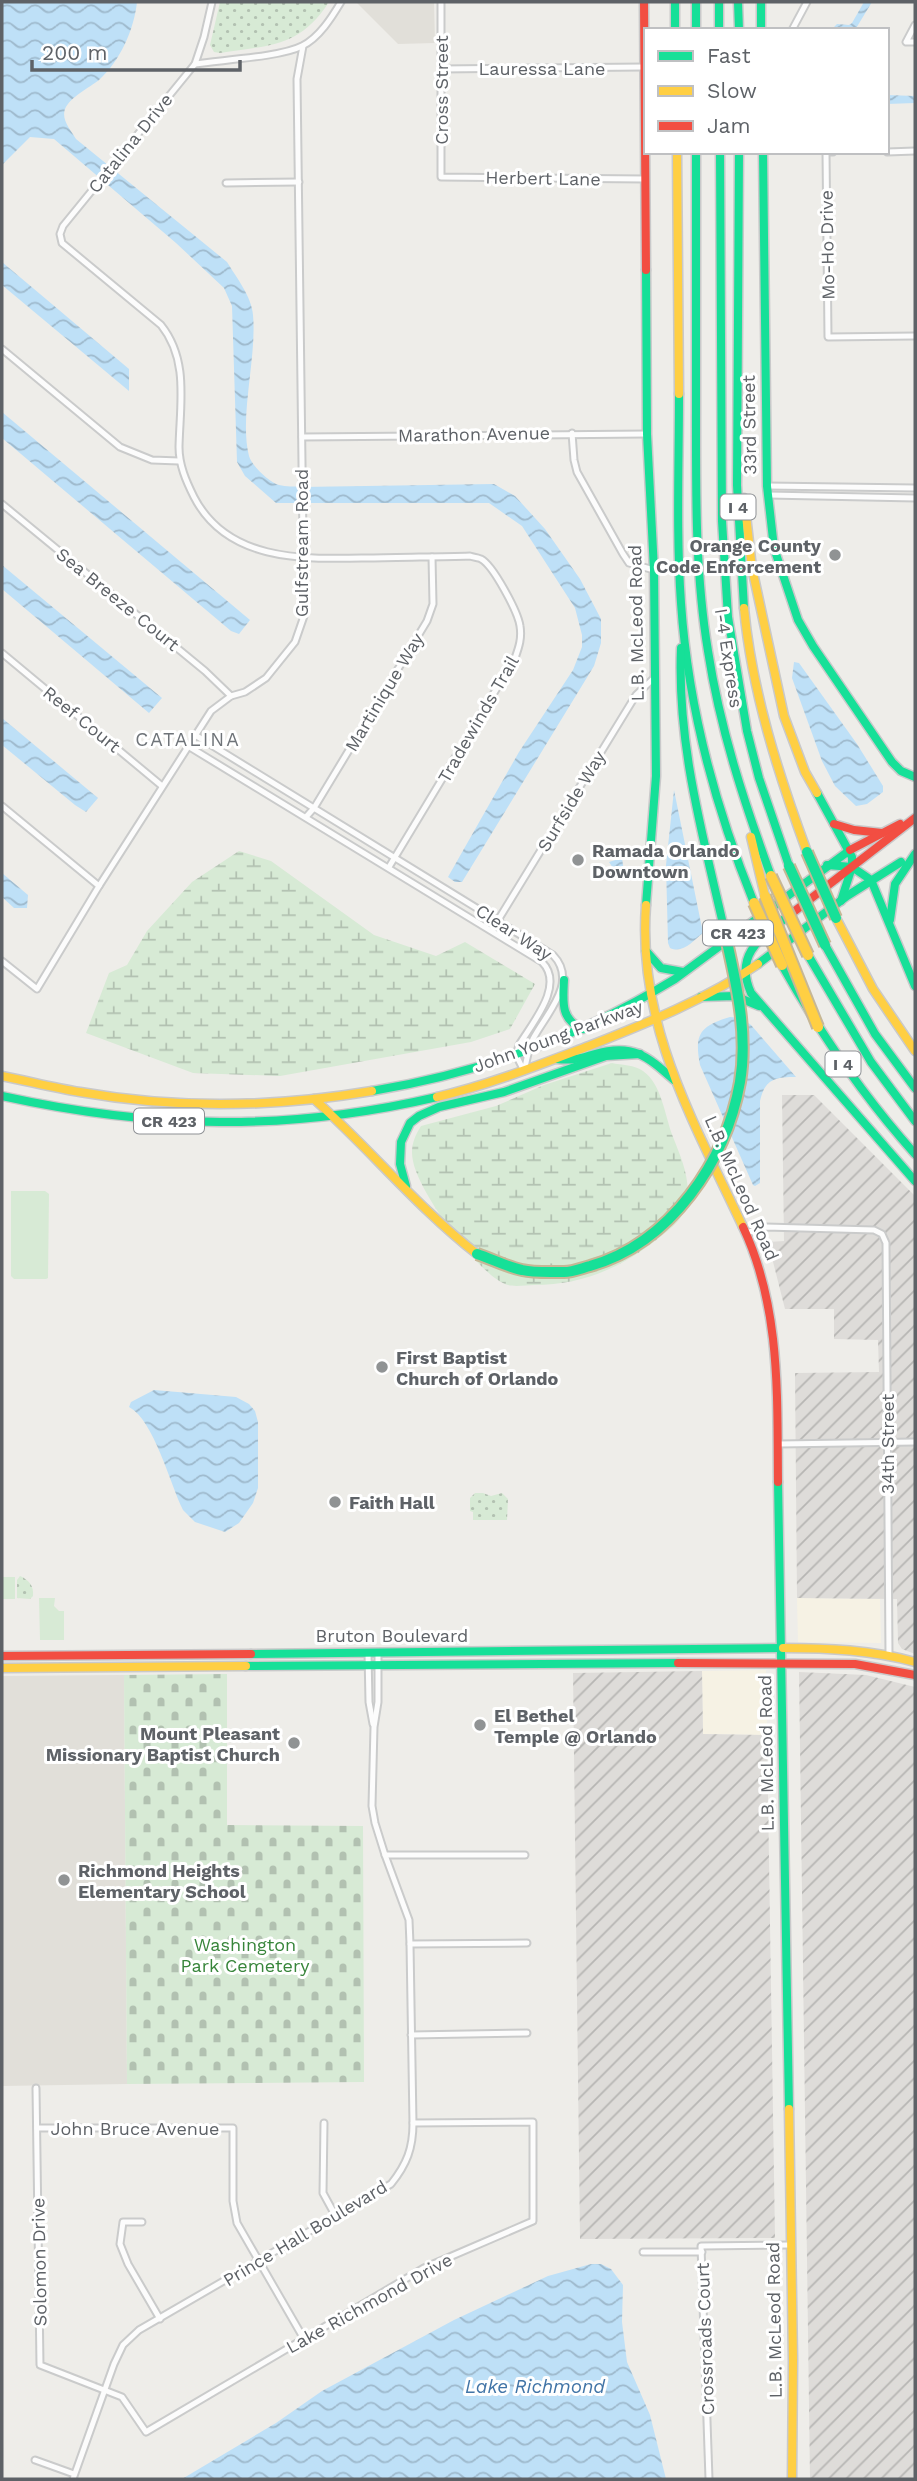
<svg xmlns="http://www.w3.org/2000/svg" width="917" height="2481" viewBox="0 0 917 2481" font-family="'Work Sans',sans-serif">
<defs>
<pattern id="industrial-furrows" width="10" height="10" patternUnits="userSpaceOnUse" patternTransform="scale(1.75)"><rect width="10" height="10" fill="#dedcd9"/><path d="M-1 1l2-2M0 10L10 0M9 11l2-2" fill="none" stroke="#b7b6b4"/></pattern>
<pattern id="wetland-marsh" width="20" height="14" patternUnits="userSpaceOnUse" patternTransform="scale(1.75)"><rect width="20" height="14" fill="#d7ead5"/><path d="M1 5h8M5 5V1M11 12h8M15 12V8" fill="none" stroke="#b2c1b1"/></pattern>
<pattern id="cemetery-stones" width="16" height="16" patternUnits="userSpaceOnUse" patternTransform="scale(1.75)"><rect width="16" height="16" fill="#d7ead5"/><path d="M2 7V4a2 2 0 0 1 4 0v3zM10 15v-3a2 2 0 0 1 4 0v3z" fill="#b2c1b1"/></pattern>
<pattern id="park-dots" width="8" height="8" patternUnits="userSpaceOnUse" patternTransform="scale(1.75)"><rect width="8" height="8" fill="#d7ead5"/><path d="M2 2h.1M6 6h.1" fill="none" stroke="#b2c1b1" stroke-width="1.8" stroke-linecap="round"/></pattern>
<pattern id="water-waves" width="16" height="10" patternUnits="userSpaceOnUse" patternTransform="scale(1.75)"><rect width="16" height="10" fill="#bee0f7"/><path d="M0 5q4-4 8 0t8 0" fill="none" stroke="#9eb9cc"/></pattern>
</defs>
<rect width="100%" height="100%" fill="#eeede9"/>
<g fill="#f6f2e4">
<path d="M797,1598L880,1599L881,1643L798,1642Z"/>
<path d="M766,1670L767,1735L703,1734L702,1671Z"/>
</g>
<g fill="url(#industrial-furrows)">
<path d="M782,1095H814L915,1196V1654L902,1649L898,1643L897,1599L797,1598L795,1373L879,1372L878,1340L834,1339V1309H785L768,1242L784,1241Z"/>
<path d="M702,1671L703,1734L767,1735L775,2238L580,2239L573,1673Z"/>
<path d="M799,1672L866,1675L915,1687V2479H810Z"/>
</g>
<g fill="#e1dfd9">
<path d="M356,2H434L435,43L398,44Z"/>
<path d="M124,1675L127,2084L2,2086V1676Z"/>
</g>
<g fill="#d7ead5">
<path d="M11,1191H45L49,1194L48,1278L46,1279H14L11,1276Z"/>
<rect x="2" y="1577" width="13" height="22"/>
<path d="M39,1598H55L54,1606L59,1611H64V1640H40Z"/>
</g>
<g fill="url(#wetland-marsh)">
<path d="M239,851L271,861L374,935L436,956L465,942L535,984L510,1029L471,1042L280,1076L193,1073L86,1033L109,973L127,965L147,931L192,882Z"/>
<path d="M612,1063C621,1065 635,1065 643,1071C662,1084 665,1117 673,1137C682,1160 693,1184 685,1209C681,1221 670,1229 660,1237C623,1267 583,1285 534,1285C527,1285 515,1287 508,1285C479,1277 418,1191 413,1161C410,1148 414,1137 421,1126L496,1106L544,1085Z"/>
</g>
<path fill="url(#cemetery-stones)" d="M227,1674V1825L363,1826L364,2082L127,2084L124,1675Z"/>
<g fill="url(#park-dots)">
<path d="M220,2H329C299,48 270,45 220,53L214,52L210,45Z"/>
<path d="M475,1493H483L491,1496L502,1493L508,1499L507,1520H473V1512L470,1511V1498Z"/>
<path d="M20,1576C29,1580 34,1586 33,1596L30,1599L17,1598V1580Z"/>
</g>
<g fill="url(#water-waves)">
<path d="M2,2H137C134,30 120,61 99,80C89,88 70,97 65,109C61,120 71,130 76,139L227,262C236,277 252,297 253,315C257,358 239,417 249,456C252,466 269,482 279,485C286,487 295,486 301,487L494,484L515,496L545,529L580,579L601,619V643L594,666L462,882H455L448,877L519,752L573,670L582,647V635L575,608L522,526L489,503H276L245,476L237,462L232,306L224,288L176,243L54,139L30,137L2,165Z"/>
<path d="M864,2H872L855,30H831L837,24L849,25L852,23Z"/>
<path d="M887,95L915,96V103L887,104Z"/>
<path d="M2,262L129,369V391L2,285Z"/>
<path d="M2,412L250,620L239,634L231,631L2,438Z"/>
<path d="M2,565L162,698L149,713L2,589Z"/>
<path d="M794,662L799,663L857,744L883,786V792L867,804L856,806L835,786L822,761L792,678Z"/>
<path d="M2,718L98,798L86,812L75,805L2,745Z"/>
<path d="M674,790L703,933C693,941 683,954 670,948L668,943L666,865Z"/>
<path d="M622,858L625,879L618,880L617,874L609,862Z"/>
<path d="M2,873L28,895L27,908H14L2,897Z"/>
<path d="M730,1017L742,1018L751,1025L796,1077C775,1077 765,1079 760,1101V1183L755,1186L753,1185L700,1065C694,1034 700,1026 730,1017Z"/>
<path d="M154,1390L236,1397L249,1404L255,1411L258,1422V1488L253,1503L239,1523L225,1532L195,1522L183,1510C170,1484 154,1420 129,1407L131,1402Z"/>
<path d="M591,2264H601L611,2269L623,2285L622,2322L627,2362L650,2415L666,2479H182L276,2423L322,2391L454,2320L548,2276Z"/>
</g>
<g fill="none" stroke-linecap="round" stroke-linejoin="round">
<defs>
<g id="street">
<path d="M212,2L204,37L195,64L63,226L60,234L62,243L161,325C189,360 180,403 179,447C179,465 186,481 194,497C228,563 306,559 369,558C403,557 436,557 470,556C472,557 480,558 481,559C493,565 518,612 520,626C522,638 519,647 515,658L389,867"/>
<path d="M441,2V177L645,179"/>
<path d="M915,25L906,42H915"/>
<path d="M792,30L807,2"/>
<path d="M195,64C220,60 281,57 302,46C319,38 332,17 341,2"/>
<path d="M441,69L644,67"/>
<path d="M833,152H826L828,337L915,336"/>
<path d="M887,152L915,151"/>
<path d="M226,183L299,182"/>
<path d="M2,349L120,447L152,460L179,461"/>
<path d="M572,433L574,460L577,472L623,554L629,563L654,570"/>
<path d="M302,437L647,434"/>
<path d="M767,486L915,488"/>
<path d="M768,495L915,498"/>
<path d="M2,504L205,671L231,696"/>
<path d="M2,653L162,786"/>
<path d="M195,735L553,955C579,982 546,1014 533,1039C528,1049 527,1060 524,1071"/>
<path d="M188,746L542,962C565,985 533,1022 519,1045L516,1055L524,1071"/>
<path d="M2,806L99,886"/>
<path d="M306,817L314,808L427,621L433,604L432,557"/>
<path d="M492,930L636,695L654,678"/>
<path d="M2,961L37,989L99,886L211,711L231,696L245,692L266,678L295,642L304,616L297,79L303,46"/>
<path d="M746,1233L766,1227L874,1230L882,1234L886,1243L889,1655"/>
<path d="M779,1444L915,1442"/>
<path d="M368,1653L369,1702L373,1724"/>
<path d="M385,1855H525"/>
<path d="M410,1944L527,1943"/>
<path d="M411,2035L527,2033"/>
<path d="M36,2088L40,2365L122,2397L146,2432L424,2268L533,2221V2122L413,2123"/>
<path d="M324,2123L323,2193L335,2215"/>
<path d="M37,2128H233V2201L237,2223L304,2339"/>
<path d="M142,2222H123L120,2244L128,2264L160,2319"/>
<path d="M643,2252H702"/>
<path d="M35,2460L74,2474"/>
<path d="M73,2479L114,2364L123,2345L139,2330L391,2184C407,2164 413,2148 413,2123L410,1944L409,1920L385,1855L375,1823L372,1806L374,1727L378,1702V1653"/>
<path d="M709,2479L701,2246L790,2245"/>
</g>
<g id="fast">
<path d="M675,2V30"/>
<path d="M696,2V30"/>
<path d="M719,2V30"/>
<path d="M738,2L739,30"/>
<path d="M761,2V30"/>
<path d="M696,152C696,239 696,326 696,413C696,492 695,573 708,651C720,729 744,802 771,876"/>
<path d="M720,152L722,521L728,617L747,731L759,778L789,866"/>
<path d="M739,152L737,485L744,608"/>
<path d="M763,152L767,486L774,548L798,620L813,646L892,762L901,771L915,777"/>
<path d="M646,270L647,434L654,570L656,776L646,905"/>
<path d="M679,394C679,463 676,533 681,603C688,706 715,807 754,903"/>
<path d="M681,648C677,743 702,832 723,924"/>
<path d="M817,793L852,857V867L841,901"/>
<path d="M827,865L852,867L871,880L915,986"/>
<path d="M787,917C760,938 734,955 751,993L915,1181"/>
<path d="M890,920L895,884L915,854"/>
<path d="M825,945L875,1034L915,1088"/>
<path d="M646,951L661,968L683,972"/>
<path d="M808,955L871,1062L915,1121"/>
<path d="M758,964L847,896L901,862"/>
<path d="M782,965C820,1033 863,1096 915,1154"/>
<path d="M564,980C563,1001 560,1020 583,1029"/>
<path d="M701,997L735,996L759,1006"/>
<path d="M557,1059C571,1061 582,1058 595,1054C633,1043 647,1056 674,1080"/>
<path d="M372,1091C480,1073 582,1036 675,979L850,850"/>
<path d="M2,1096C152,1129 287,1132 437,1097"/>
<path d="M406,1186L400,1164L401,1142L410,1123L419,1116L439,1107L504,1092L606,1056L640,1054"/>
<path d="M778,1482L789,2109"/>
<path d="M251,1654L783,1648"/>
<path d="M246,1666L678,1663"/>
</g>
<g id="slow">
<path d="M677,152L679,394"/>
<path d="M744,498L752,568L784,716L805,772L817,793"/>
<path d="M744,608C752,692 778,773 807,852"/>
<path d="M751,837L765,896"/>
<path d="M646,905C637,1026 694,1122 743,1227"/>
<path d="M836,918L873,989L915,1051"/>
<path d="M2,1076C28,1081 54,1088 80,1092C176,1109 277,1107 372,1091"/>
<path d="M437,1097C489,1085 539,1065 589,1046C647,1023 707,999 758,964"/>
<path d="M314,1099C370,1149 418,1208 477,1254"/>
<path d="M783,1648C828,1648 872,1650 915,1662"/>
<path d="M2,1668L246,1666"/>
<path d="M789,2109L793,2360L792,2479"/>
</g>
<g id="jam">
<path d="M644,2L646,270"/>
<path d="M834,824L854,830L882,833"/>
<path d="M850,850L900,824"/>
<path d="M787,917L915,818"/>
<path d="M743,1227C781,1308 777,1395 778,1482"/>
<path d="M2,1656L251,1654"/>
<path d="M678,1663L855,1664L915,1675"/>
</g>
</defs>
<use href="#street" stroke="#cacbcb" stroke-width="9"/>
<use href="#fast" stroke="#c9c9ca" stroke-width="11"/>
<use href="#slow" stroke="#c9c9ca" stroke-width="11"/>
<use href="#jam" stroke="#c9c9ca" stroke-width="11"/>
<use href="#street" stroke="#fcfcfc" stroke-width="5"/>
<use href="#fast" stroke="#16e098" stroke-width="8"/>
<use href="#slow" stroke="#ffcf43" stroke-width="8"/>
<use href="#jam" stroke="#f24e42" stroke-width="8"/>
<defs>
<g id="fast-bridge">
<path d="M807,852L836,918"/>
<path d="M789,866L825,945"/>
<path d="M477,1254C492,1259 507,1267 522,1270C535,1273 551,1272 564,1272C573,1272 582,1268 590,1266C671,1243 726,1161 740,1082C749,1029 734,975 723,924"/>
</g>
<g id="slow-bridge">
<path d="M771,876L808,955"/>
<path d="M765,896L818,1027"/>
<path d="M754,903L782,965"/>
</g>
</defs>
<use href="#fast-bridge" stroke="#c6b796" stroke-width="14" stroke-linecap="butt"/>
<use href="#slow-bridge" stroke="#c6b796" stroke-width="14" stroke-linecap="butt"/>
<use href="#fast-bridge" stroke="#16e098" stroke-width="10"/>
<use href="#slow-bridge" stroke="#ffcf43" stroke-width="10"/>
</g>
<g fill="#909394" stroke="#fff" stroke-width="2.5">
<circle cx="835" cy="555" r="7"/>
<circle cx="578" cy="860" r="7"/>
<circle cx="382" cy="1367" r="7"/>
<circle cx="335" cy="1502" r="7"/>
<circle cx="480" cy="1725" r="7"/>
<circle cx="294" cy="1743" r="7"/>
<circle cx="64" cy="1880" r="7"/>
</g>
<g text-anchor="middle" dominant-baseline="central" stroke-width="6" stroke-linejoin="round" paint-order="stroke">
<g fill="#fff" stroke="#8e9195" stroke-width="2">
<rect x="720.5" y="494.5" width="35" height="25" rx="5"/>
<rect x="703" y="920.5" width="70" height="25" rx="5"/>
<rect x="825.5" y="1051.5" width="35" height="25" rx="5"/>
<rect x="134" y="1108.5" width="70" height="25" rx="5"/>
</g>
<g font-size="16" font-weight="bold" fill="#5e6267">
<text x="738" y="507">I 4</text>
<text x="738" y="933">CR 423</text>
<text x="843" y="1064">I 4</text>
<text x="169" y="1121">CR 423</text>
</g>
<g font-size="18" fill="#5e6267" stroke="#fff">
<text x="542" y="68">Lauressa Lane</text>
<text transform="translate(441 90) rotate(-90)">Cross Street</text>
<text transform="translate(130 143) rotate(-51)">Catalina Drive</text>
<text transform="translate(543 178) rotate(1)">Herbert Lane</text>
<text transform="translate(827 245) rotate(-91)">Mo-Ho Drive</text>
<text transform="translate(749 425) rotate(-91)">33rd Street</text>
<text transform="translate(474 434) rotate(-1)">Marathon Avenue</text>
<text transform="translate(301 543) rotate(-90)">Gulfstream Road</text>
<text transform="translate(118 599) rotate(39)">Sea Breeze Court</text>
<text transform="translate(636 623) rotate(-91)">L.B. McLeod Road</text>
<text transform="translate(729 658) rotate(81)">I-4 Express</text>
<text transform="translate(384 692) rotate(-59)">Martinique Way</text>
<text transform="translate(82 719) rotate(39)">Reef Court</text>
<text transform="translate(478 719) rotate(-60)">Tradewinds Trail</text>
<text transform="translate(571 801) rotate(-59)">Surfside Way</text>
<text transform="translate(514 932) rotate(33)">Clear Way</text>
<text transform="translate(558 1036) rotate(-20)">John Young Parkway</text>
<text transform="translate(742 1188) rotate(66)">L.B. McLeod Road</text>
<text transform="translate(887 1444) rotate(-90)">34th Street</text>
<text x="392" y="1635">Bruton Boulevard</text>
<text transform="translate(766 1753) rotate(-91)">L.B. McLeod Road</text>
<text x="135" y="2128">John Bruce Avenue</text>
<text transform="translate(305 2233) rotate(-31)">Prince Hall Boulevard</text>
<text transform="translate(39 2262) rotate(-91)">Solomon Drive</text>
<text transform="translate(369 2303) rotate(-29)">Lake Richmond Drive</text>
<text transform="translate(774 2320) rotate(-91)">L.B. McLeod Road</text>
<text transform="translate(705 2339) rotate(-92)">Crossroads Court</text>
</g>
<g font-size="18" font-weight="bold" fill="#5e6267" stroke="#fff" text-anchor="start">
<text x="821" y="545" text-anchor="end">Orange County<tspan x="821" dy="21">Code Enforcement</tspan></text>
<text x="592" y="850">Ramada Orlando<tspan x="592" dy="21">Downtown</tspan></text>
<text x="396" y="1357">First Baptist<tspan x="396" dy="21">Church of Orlando</tspan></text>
<text x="349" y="1502">Faith Hall</text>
<text x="494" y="1715">El Bethel<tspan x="494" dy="21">Temple @ Orlando</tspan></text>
<text x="280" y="1733" text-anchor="end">Mount Pleasant<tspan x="280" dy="21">Missionary Baptist Church</tspan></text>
<text x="78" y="1870">Richmond Heights<tspan x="78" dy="21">Elementary School</tspan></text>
</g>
<g font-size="18" fill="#37853a" stroke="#fff">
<text x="245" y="1944">Washington<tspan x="245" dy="21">Park Cemetery</tspan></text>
</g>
<g font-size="19" letter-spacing="2" fill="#6f7479" stroke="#fff">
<text x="188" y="739">CATALINA</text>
</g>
<g font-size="19" font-style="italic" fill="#4275a7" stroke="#fff">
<text x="535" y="2386">Lake Richmond</text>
</g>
</g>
<rect width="917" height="2481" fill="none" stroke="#5e6267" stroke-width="7"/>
<rect x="644" y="28" width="245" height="126" fill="#ffffff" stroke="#bfc0c2" stroke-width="2"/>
<rect x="658" y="51" width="35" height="10" fill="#16e098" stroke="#bfc0c2" stroke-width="2"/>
<text x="707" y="63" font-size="21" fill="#5e6267">Fast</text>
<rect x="658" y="86" width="35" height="10" fill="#ffcf43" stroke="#bfc0c2" stroke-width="2"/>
<text x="707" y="98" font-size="21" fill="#5e6267">Slow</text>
<rect x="658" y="121" width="35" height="10" fill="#f24e42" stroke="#bfc0c2" stroke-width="2"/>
<text x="707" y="133" font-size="21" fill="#5e6267">Jam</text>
<path d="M32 60v10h208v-10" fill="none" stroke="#5e6267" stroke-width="3.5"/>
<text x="42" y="60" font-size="21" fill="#5e6267" stroke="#ffffff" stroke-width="5" paint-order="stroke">200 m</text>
</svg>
